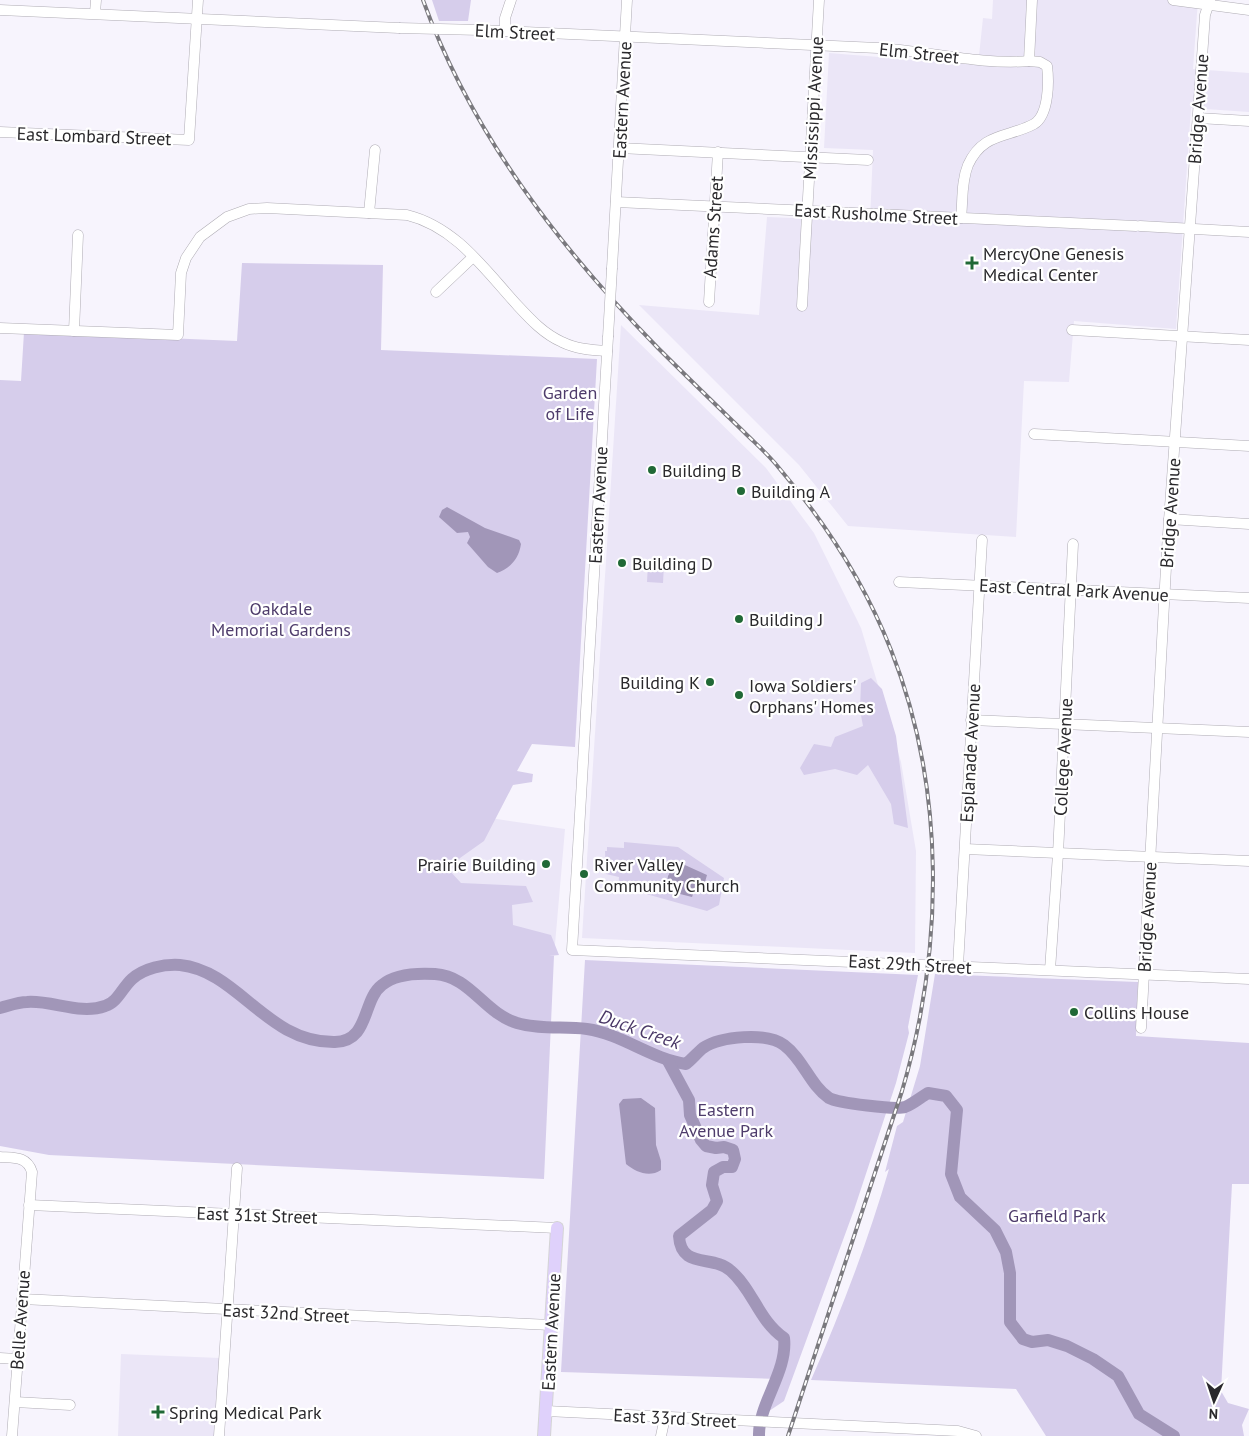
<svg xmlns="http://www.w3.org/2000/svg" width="1249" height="1436" viewBox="0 0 1249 1436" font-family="'PT Sans',sans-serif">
<rect width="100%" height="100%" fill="#f7f4fd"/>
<g fill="#ebe6f7">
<path d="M993,0H1198L1193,69L1249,73V112L1191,108L1176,329L1074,321L1069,382L1024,381L1016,537L848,526L799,465L639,305L759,315L767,217L870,221L873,150L824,148L829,53L978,65L983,18L992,19Z"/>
<path d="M621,325L766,468L814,533L861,628L901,762L916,851L915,953L582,938Z"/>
<path d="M490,818L565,829L554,956L366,944L369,906Z"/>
<path d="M121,1354L220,1358L215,1436H118Z"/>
</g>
<g fill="#d6cdeb">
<path d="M432,0H471L468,21H439Z"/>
<path d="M242,263L383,265L381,350L597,359L575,747L532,744L517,771L533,774L532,782L513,785L484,841L460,858L450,871L461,883L526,886L533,902L512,905L513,925L551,935L559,955L549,956H554L544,1179L49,1155L0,1146V380L21,381L24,332L237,341Z"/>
<path d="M648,563L664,564L663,583L647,582Z"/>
<path d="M871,678L882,689L896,736L908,828L894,824L891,804L868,765L857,775L835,769L804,775L800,768L814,744L831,747L835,737L863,726L860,710L861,683Z"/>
<path d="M624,842L678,847L724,878L719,905L707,911L639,892L618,891L619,877L606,874L605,851H607V847L624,848Z"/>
<path d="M585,960L918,975L908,1027L909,1033L896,1083L854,1210L784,1401L769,1411L780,1379L561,1372Z"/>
<path d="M935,974L1138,982L1136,1036L1249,1043V1184H1232L1221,1391L1228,1403L1249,1409L1242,1425L1244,1436H1046L1016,1389L811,1380C841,1312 868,1241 889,1169L885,1172L897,1126L903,1122L920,1066Z"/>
</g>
<g fill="#a196b8">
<path d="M447,507L485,528L519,540L521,544C519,558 511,568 497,573L488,567L467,543L470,537L468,532L457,533L439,517L442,510Z"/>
<path d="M676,861L707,875L705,882L698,880L692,897L680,894L684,881L667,883L668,876Z"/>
<path d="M641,1098L655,1108L656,1145L661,1161V1170C649,1178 636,1172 626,1164L619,1104L623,1099Z"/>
</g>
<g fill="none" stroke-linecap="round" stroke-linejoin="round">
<g stroke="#a196b8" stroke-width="12">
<path d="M0,1008C8,1006 18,1002 27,1002C52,1000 80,1015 105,1006C118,1002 122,988 132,979C144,968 164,964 180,965C239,971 266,1043 335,1042C370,1041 362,1000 382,985C395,974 418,973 435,974C470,976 484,1013 517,1023C540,1030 564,1026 587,1029C622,1034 651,1059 686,1064C692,1059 697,1053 703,1048C721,1036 767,1032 784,1045C803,1059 810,1085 829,1098C838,1103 896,1110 905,1107C913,1104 921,1097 928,1093L946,1096L957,1110L951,1174L960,1197L995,1230L1006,1252L1010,1273V1322L1023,1339L1032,1342L1048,1340L1067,1346L1093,1359L1118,1376L1139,1414L1174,1436"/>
<path d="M668,1061L689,1100L690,1115L701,1140L706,1146L716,1148L724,1147L733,1150L735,1159L732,1167H723L714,1172L712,1185L717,1201L712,1210L679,1236C681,1270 713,1254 731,1271C753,1290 759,1321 784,1338C788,1371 758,1405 759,1436"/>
</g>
<defs>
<g id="minor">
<path d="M1173,0L1249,10"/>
<path d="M0,10L399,28"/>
<path d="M95,13L96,0"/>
<path d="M480,30C613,36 746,41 878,48C929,51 979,65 1029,61"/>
<path d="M505,31V18L511,0"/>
<path d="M1198,118L1249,121"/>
<path d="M0,132L189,140L198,0"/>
<path d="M619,148L868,160"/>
<path d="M616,202L1136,226"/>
<path d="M369,213L375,150"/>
<path d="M961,218C963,201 961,182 968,165C983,132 1008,138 1034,124C1049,115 1049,81 1047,66L1040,62L1029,61L1032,0"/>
<path d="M1140,226L1249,232"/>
<path d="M612,268L627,0"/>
<path d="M436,292L473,257"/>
<path d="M709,302L718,152"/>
<path d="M802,306L819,0"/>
<path d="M0,328L178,335L181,273L186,258L200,237L227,217L249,209L267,208L407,215C456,227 485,270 518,306C531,320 544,334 562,342C576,349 591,350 607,351"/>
<path d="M1072,330L1249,340"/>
<path d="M74,331L78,235"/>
<path d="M608,337L572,950L1249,979"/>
<path d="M1034,434L1249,446"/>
<path d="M1169,519L1249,524"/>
<path d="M899,582L1249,598"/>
<path d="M971,720L1249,732"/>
<path d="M965,849L1249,861"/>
<path d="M958,966L982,540"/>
<path d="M1050,970L1058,854L1073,544"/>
<path d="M1141,1028L1167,549L1205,15L1210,0"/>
<path d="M0,1157C14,1158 27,1156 32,1172L12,1436"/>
<path d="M29,1205L557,1228"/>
<path d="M22,1299L551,1325"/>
<path d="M0,1358L17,1359"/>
<path d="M15,1402L70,1405"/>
<path d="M546,1411L958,1431L976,1436"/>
<path d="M219,1436L237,1168"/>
<path d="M661,1436L665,1417"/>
</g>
<path id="major" d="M544,1436L557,1228"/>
</defs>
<use href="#minor" stroke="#afacb4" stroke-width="11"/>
<use href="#major" stroke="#d4d4d5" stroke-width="14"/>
<use href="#minor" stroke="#fff" stroke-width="10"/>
<use href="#major" stroke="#dfd1fb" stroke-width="12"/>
<defs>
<path id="rail" d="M423,0C471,133 560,248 658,348C686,376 715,404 744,432C756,444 769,455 779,468C825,522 865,584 891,650C946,789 944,949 902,1091L788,1436"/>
</defs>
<use href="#rail" stroke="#7a797e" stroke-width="4"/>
<use href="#rail" stroke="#fff" stroke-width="2" stroke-dasharray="5.5" stroke-linecap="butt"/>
<defs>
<g id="minor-bridge">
<path d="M399,28L480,30"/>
<path d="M608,337L612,268"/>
</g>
</defs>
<use href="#minor-bridge" stroke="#afacb4" stroke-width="11" stroke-linecap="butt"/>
<use href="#minor-bridge" stroke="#fff" stroke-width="10"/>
</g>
<g fill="#206936" stroke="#fff" stroke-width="2">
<path d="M969.5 255.5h5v5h5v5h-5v5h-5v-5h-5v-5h5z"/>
<circle cx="652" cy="470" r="5"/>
<circle cx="741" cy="491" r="5"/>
<circle cx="622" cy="563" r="5"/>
<circle cx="739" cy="619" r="5"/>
<circle cx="710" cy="682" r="5"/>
<circle cx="739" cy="695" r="5"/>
<circle cx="546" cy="864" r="5"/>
<circle cx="584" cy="874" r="5"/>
<circle cx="1074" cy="1012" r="5"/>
<path d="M155.5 1404.5h5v5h5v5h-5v5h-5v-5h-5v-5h5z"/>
</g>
<g text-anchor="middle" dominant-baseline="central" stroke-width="4.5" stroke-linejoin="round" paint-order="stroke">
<g font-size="18" fill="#2a292c" stroke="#fff">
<text transform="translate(515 32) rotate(3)">Elm Street</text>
<text transform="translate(919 53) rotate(6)">Elm Street</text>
<text transform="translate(622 100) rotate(-87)">Eastern Avenue</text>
<text transform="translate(813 108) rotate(-87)">Mississippi Avenue</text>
<text transform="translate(1198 109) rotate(-86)">Bridge Avenue</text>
<text transform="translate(94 136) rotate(2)">East Lombard Street</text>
<text transform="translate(876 214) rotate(3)">East Rusholme Street</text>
<text transform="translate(713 227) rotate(-86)">Adams Street</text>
<text transform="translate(598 505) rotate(-87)">Eastern Avenue</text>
<text transform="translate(1170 513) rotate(-86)">Bridge Avenue</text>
<text transform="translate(1074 590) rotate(3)">East Central Park Avenue</text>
<text transform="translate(970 753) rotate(-87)">Esplanade Avenue</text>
<text transform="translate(1063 757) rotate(-87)">College Avenue</text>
<text transform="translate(1147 917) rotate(-87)">Bridge Avenue</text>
<text transform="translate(910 964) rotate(3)">East 29th Street</text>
<text transform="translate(257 1215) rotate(2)">East 31st Street</text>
<text transform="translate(286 1313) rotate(3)">East 32nd Street</text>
<text transform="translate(20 1320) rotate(-86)">Belle Avenue</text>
<text transform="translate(551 1332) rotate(-87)">Eastern Avenue</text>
<text transform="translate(675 1418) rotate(3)">East 33rd Street</text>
</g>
<g font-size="18" fill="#2a292c" stroke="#fff" text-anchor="start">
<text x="983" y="253">MercyOne Genesis<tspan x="983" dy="21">Medical Center</tspan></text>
<text x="662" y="470">Building B</text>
<text x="751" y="491">Building A</text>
<text x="632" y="563">Building D</text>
<text x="749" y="619">Building J</text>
<text x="700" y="682" text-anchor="end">Building K</text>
<text x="749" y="685">Iowa Soldiers'<tspan x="749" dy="21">Orphans' Homes</tspan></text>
<text x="536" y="864" text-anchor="end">Prairie Building</text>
<text x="594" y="864">River Valley<tspan x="594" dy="21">Community Church</tspan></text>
<text x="1084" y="1012">Collins House</text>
<text x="169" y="1412">Spring Medical Park</text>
</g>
<g font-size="18" fill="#4e3c6b" stroke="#fff">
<text x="570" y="392">Garden<tspan x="570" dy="21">of Life</tspan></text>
<text x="281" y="608">Oakdale<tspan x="281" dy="21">Memorial Gardens</tspan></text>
<text x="726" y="1109">Eastern<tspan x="726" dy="21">Avenue Park</tspan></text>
<text x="1057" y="1215">Garfield Park</text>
</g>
<g font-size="19" font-style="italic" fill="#493766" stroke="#fff">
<text transform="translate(640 1029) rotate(19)">Duck Creek</text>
</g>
</g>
<g transform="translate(1214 1401) rotate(183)" stroke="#ffffff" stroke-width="4" paint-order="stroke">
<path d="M0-4L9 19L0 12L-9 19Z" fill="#2a292c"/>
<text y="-8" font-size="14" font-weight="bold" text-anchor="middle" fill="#2a292c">N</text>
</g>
</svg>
